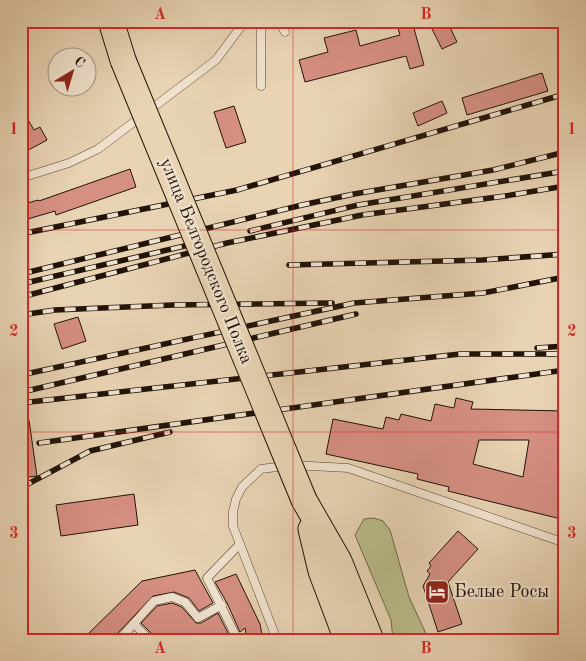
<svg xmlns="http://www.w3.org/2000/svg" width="586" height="661" viewBox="0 0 586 661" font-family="'Old Standard TT',serif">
<rect width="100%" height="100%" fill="#e8d3b3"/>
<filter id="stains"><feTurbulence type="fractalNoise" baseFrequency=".004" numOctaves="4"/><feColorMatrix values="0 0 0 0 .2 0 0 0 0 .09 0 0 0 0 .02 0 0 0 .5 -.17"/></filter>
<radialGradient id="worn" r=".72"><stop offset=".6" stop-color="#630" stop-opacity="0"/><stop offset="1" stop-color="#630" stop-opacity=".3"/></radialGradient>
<path fill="#babb8a" stroke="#6e6749" d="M374,518L383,521L390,530L409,597L429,640H393L391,620L355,535L364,519Z"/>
<g fill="#d68f83" stroke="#211308" fill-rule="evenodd">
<path d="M396,21H412L424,65L410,69L406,56L305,82L299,60L328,52L324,38L356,30L360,46L400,35Z"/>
<path d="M428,21H447L457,42L442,49Z"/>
<path d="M542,73L548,91L467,115L462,98Z"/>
<path d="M442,101L447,113L418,126L413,113Z"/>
<path d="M234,106L246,142L226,148L214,112Z"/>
<path d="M21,108L34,130L40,127L47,140L21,154Z"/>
<path d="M130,169L136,187L56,215L55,211L21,221V205L38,200L39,201Z"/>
<path d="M78,317L86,341L62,349L54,324Z"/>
<path d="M456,398L473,402L471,409L565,411V520L448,491L449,487L417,479L418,474L326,454L333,419L383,429L386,417L399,420L401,414L431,421L435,404L454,408ZM479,440H529L523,477L473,464Z"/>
<path d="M21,420H29L37,476L21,478Z"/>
<path d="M134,494L138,525L61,536L56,505Z"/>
<path d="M458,531L478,549L448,582L462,624L438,632L423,586L430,574L427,571L431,566L429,563Z"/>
<path d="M195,570L213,603L199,611L189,598L174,592L153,596L115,636L113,640H82L142,581Z"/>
<path d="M236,574L260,624L263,640H247L245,628L240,632L227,603L215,582Z"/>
<path d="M172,603L182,607L196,623H201L218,613L231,639L156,640L154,636L141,623L157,606Z"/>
</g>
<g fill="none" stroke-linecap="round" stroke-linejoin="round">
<defs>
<g id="lane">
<path d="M278,21L285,32"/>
<path d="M261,86V21"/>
<path d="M21,178L69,163L98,149L216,60L245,21"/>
<path d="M134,624L150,640"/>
<path d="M119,640L154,601L172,597L185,602L198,618L222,605"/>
<path d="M238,640L207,578L240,544"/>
<path d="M277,640L233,526V512L236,499L242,487L261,469L293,465L348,468L565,543"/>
</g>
<g id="primary">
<path d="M111,21L123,60"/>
<path d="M304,500L339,561L371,640"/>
<path d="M311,529L321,571L347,640"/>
</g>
</defs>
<use href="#lane" stroke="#534333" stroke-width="9"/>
<use href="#primary" stroke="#211308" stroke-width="27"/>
<use href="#lane" stroke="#f0e2ce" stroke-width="8"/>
<use href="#primary" stroke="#e8d3b3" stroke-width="25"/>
<defs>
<g id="rail">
<path d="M250,231L358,205L565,171"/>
<path d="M21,234L237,190L565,94"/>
<path d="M289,265L482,260L565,254"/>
<path d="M21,274L302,205L354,194L493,170L565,152"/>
<path d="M21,284L206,241"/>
<path d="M21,297L227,243L362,215L505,196L565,186"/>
<path d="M21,315L55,310L173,305L332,303"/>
<path d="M537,348L565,346"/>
<path d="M21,375L354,303L483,293L565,277"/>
<path d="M22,392L356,314"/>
<path d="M21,403L460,354H565"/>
<path d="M39,443L565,370"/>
<path d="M21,486L26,485L90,451L170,432"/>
</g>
</defs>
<use href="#rail" stroke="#211308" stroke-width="5.5"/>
<use href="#rail" stroke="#f0e2ce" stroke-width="4" stroke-dasharray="11" stroke-linecap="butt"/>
<defs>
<path id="primary-bridge" d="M123,60L304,500"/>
</defs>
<use href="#primary-bridge" stroke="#211308" stroke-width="27" stroke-linecap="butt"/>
<use href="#primary-bridge" stroke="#e8d3b3" stroke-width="25"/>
</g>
<path fill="none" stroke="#d62828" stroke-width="1" stroke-opacity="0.55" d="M293,21V640M21,230H565M21,432H565"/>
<defs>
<symbol id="hotel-square" viewBox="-11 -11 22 22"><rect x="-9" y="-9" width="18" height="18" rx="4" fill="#8f2418" stroke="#f0e2ce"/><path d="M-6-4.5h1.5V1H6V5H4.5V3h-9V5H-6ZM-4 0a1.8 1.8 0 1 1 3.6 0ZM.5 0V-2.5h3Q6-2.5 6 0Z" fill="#fff"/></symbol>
</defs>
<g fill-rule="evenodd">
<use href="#hotel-square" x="423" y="578" width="28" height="28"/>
</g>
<g text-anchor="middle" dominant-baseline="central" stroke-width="4.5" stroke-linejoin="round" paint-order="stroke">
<g font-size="18" fill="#211308" stroke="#f0e2ce">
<text transform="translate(206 261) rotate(68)">улица Белгородского Полка</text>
</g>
<g font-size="18" fill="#211308" stroke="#f0e2ce" text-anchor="start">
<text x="454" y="592">Белые Росы</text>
</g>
</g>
<rect width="586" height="661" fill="none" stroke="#e8d3b3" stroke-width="55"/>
<g transform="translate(72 72) rotate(38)"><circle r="24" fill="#f0e2ce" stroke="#9d8f7f"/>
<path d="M0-4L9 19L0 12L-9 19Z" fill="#8f2418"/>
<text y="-8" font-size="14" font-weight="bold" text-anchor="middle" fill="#211308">С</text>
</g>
<rect x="28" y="28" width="530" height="606" fill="none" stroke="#d62828" stroke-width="2"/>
<g font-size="16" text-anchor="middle" font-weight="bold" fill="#d62828">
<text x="160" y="19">A</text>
<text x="426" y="19">B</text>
<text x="14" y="134">1</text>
<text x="572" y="134">1</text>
<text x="14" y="336">2</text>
<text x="572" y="336">2</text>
<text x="14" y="538">3</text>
<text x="572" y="538">3</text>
<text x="160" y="653">A</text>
<text x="426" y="653">B</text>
</g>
<rect width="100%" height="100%" filter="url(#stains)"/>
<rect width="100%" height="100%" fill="url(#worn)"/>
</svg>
